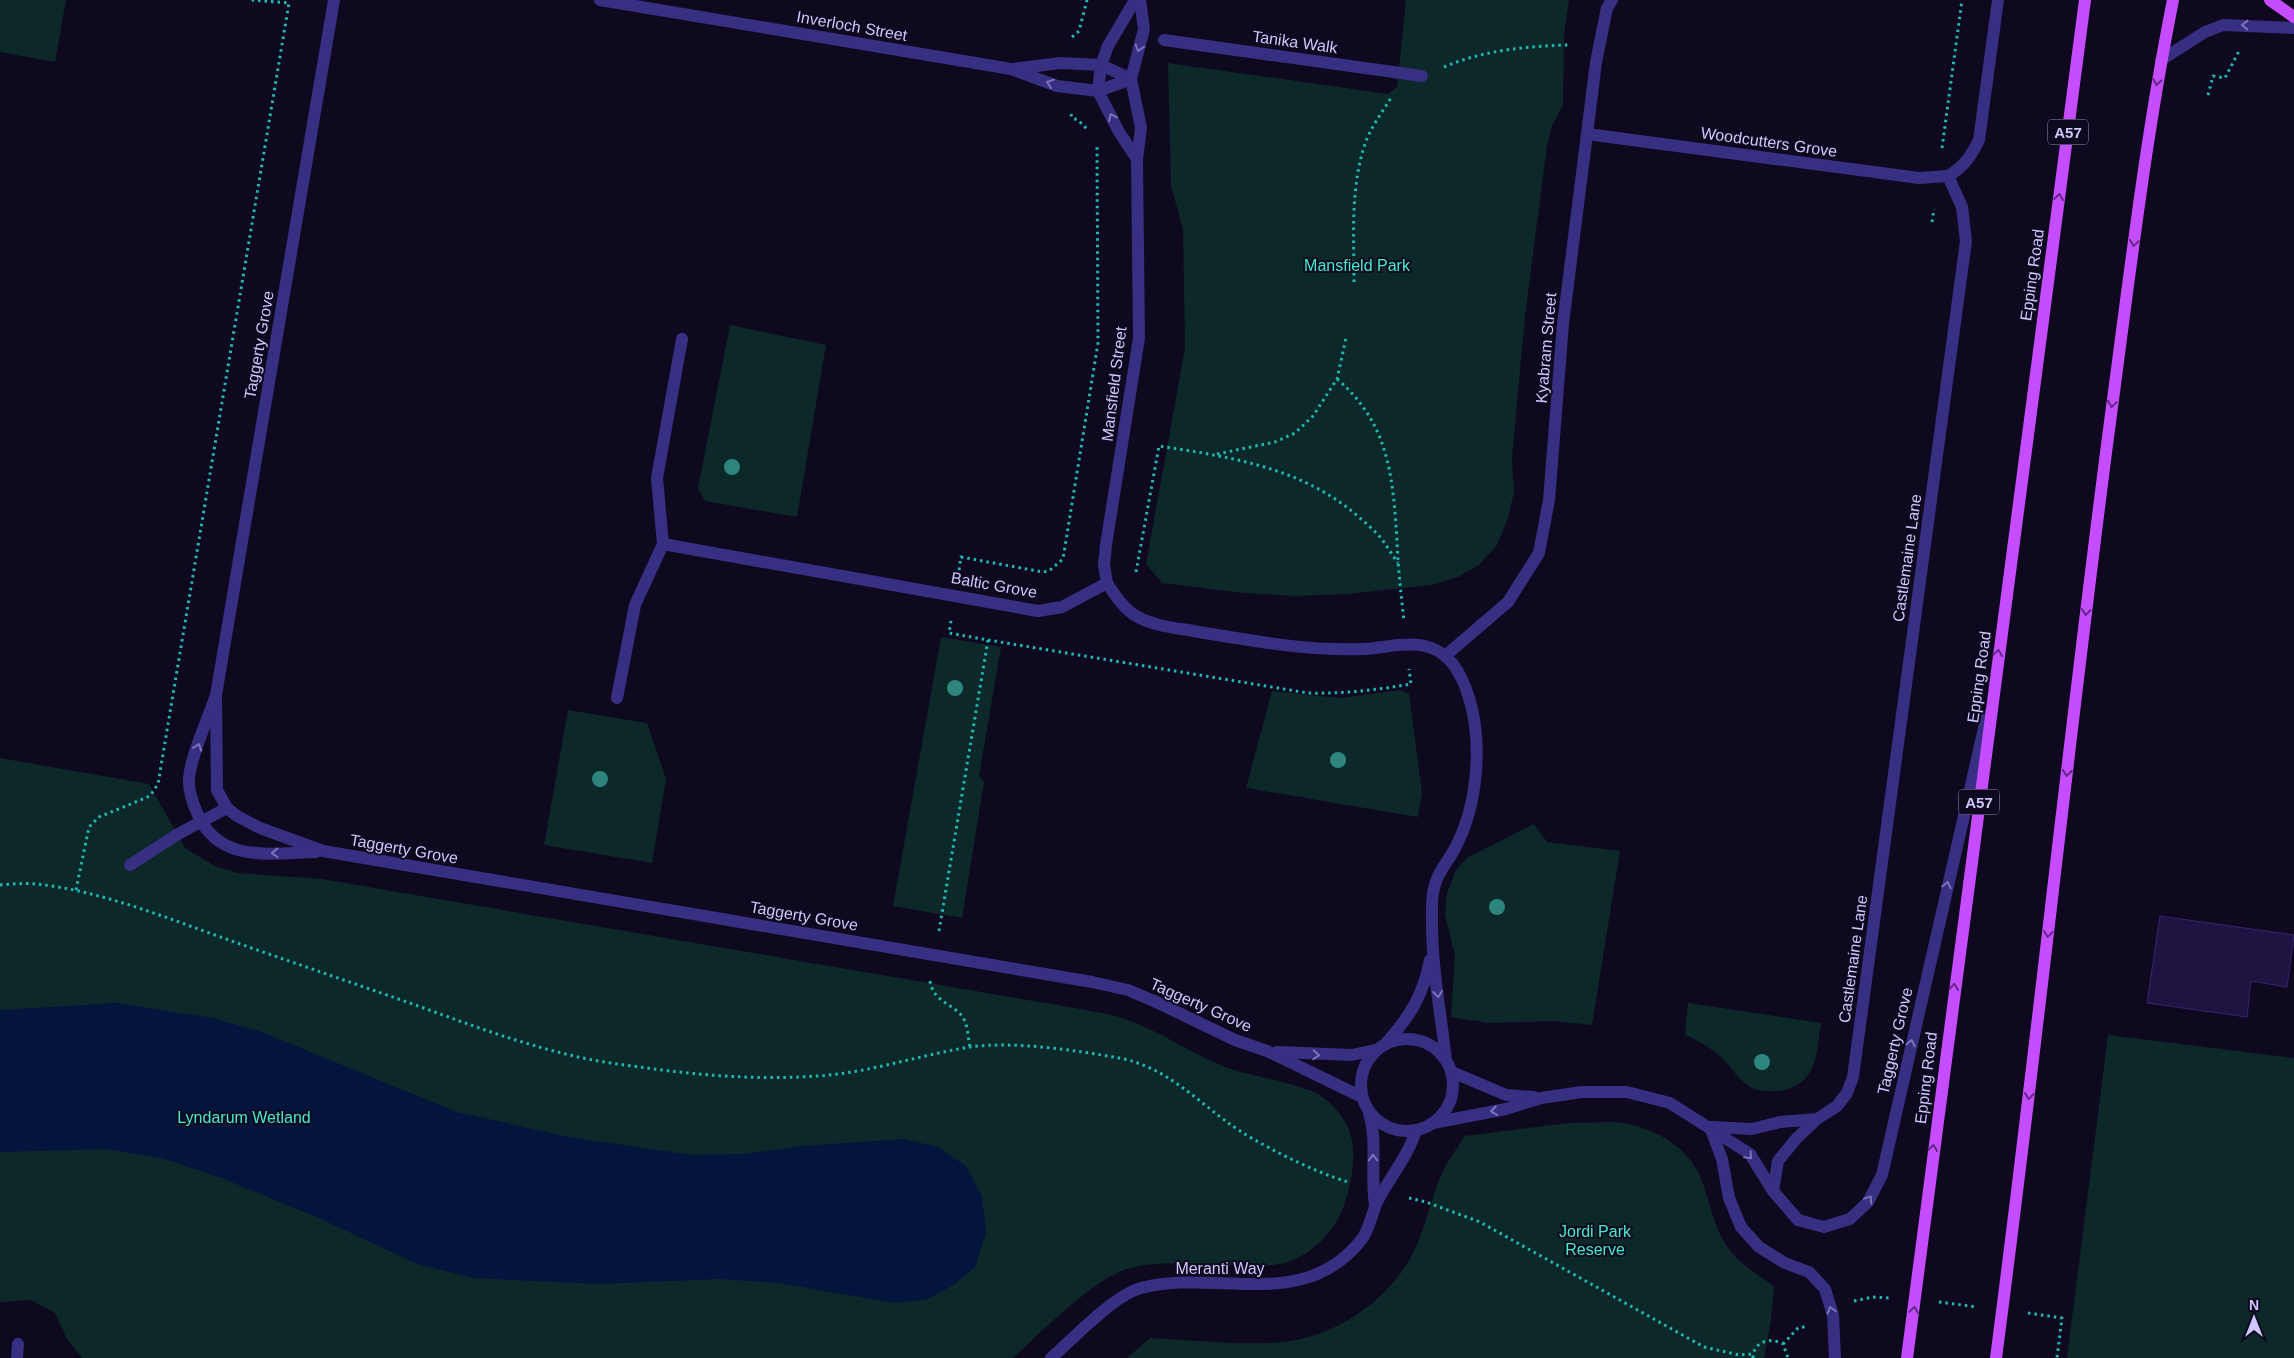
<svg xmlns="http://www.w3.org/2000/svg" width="2294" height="1358" viewBox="0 0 2294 1358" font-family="Arial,sans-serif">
<rect width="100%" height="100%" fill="#0e091e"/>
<g fill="#0c2828">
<path d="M0,0H66L55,62L0,52Z"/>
<path d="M1406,0H1569L1564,35L1563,105L1552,126L1547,146L1525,316L1512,458L1514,492L1508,518L1497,545L1479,565L1458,577L1431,585L1347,594L1296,596L1244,593L1162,583L1146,564L1185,348L1183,229L1171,186L1168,63L1388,94L1397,87Z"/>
<path d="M730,325L826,345L797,517L705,501L698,488Z"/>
<path d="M941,637L1001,647L979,776L984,782L962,918L893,906Z"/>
<path d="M1400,690L1409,694L1422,793L1418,817L1246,788L1272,691L1341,698Z"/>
<path d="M568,710L647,723L666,779L652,863L544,845Z"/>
<path d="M0,758L149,784L185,848L215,866L237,873L322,879L1092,1011C1103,1013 1114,1015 1125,1019C1161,1031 1192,1055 1228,1068C1255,1077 1292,1082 1316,1093C1324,1097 1334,1106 1339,1113C1358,1136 1355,1164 1348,1192C1341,1223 1322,1247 1293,1260C1272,1270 1233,1264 1210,1264C1183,1264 1156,1261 1130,1268C1092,1279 1043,1331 1013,1358H82L67,1339L55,1313L31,1300L0,1302Z"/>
<path d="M1534,824L1547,842L1620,851L1592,1025L1554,1021L1488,1023L1451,1017L1455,956L1445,915L1447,893L1456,870L1467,858Z"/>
<path d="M1688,1003L1821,1023C1816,1055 1818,1084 1780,1091C1771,1092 1757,1091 1750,1087C1738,1079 1732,1068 1723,1059C1712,1048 1699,1041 1685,1035Z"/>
<path d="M2108,1035L2294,1058V1358H2067Z"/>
<path d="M1616,1122C1654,1127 1691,1146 1704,1186C1710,1205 1714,1225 1725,1243C1736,1262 1757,1274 1774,1286L1771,1320L1764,1358H1127L1150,1338C1194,1340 1240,1346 1283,1342C1336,1336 1385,1303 1411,1257C1425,1231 1430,1202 1441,1175C1447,1161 1457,1149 1465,1136L1568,1123Z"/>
</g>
<path fill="#04153d" d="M116,1003L213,1018L259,1031L457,1112L569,1137L692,1155L744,1154L803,1146L903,1139L938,1147L966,1166L982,1196L986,1233L975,1267L955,1284L928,1299L895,1303L779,1283L719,1279L599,1284L474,1278L417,1264L319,1218L224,1179L165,1159L106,1149L0,1152V1010Z"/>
<path fill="#1f1441" stroke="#36236f" d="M2160,916L2294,935L2287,987L2251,981L2247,1017L2147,1003Z"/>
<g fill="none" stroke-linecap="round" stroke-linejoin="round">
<g stroke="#20b9b8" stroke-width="3" stroke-dasharray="2.5 4" stroke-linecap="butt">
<path d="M1072,37L1079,31L1087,0"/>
<path d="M1444,67C1484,50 1527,46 1570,45"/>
<path d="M2208,95L2213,76L2225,78L2239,51"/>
<path d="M1071,114L1072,118L1078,120L1087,129"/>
<path d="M1942,148L1962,0"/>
<path d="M1932,222L1934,209"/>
<path d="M1354,282C1354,236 1350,186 1366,141C1372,126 1382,112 1391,98"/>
<path d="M1337,379C1389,423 1393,477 1397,541C1398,568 1401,594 1404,621"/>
<path d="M1217,454L1275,442L1295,433L1313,416L1337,379L1346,338"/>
<path d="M959,570L961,557L1043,572L1049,571L1063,559L1098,343L1097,147"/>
<path d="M1136,572L1159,446C1231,457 1305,468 1361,519C1368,525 1375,531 1381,538C1387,546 1392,555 1398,563"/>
<path d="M988,640L1308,693C1343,694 1376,690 1411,684L1409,669"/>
<path d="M0,885C12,884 24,883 36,884C98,890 167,918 226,939C291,962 356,984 421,1007C470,1025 519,1043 570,1055C597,1062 626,1065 654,1069C708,1076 762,1080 817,1076C869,1073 919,1055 970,1047C1014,1041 1074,1050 1119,1058C1163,1066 1192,1096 1227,1122C1255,1143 1314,1172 1348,1182"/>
<path d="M76,890L89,827L99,817L150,796L158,784L289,3L250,0"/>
<path d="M939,931L988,640L949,633L951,621"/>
<path d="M930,981C933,1001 951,1003 962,1016C968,1024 968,1038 970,1047"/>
<path d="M1409,1198L1426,1202L1480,1222L1704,1347L1739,1355L1753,1354"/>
<path d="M1854,1301L1873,1297L1890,1298"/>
<path d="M1939,1302L1977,1307"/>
<path d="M2028,1313L2062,1318L2057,1358"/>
<path d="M1783,1344L1798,1328L1808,1326"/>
<path d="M1753,1358C1753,1341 1771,1337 1783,1344L1788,1358"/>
</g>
<g stroke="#372f82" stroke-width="12">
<path d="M617,698L635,605L663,544L657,478L682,339"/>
<path d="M130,865L178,834L227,808"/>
</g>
<g stroke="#372f82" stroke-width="12">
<path d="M600,0L1011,69L1057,86L1098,91L1131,79"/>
<path d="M1135,0L1108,46L1101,65L1098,91L1119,132L1137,159"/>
<path d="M1164,40L1422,76"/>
<path d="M2161,60L2205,32L2223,25L2294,28"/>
<path d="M1013,69L1060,63L1101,65L1131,79"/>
<path d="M1587,134L1919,178L1948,176"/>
<path d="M663,544L1038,611L1062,607L1107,583C1115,595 1124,610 1138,617C1156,627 1179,628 1199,632C1253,641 1307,651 1363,649C1386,648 1414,639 1436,650C1457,660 1467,688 1472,709C1482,754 1476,810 1454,850C1447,863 1437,873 1434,888C1431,899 1432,912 1432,923C1432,969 1441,1015 1446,1060"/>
<path d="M1107,583L1104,565L1106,545L1139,338L1137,159L1141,128L1131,79L1144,29L1140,0"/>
<path d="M1445,656L1508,602L1539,553L1549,500L1563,324L1587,134L1596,62L1607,8L1612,0"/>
<path d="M216,695L217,790L227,808L237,816L260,828L323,851L1092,982L1128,990L1154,1001L1235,1040L1267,1051L1362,1097"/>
<path d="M316,852C273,853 220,864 198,815C193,804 188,791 189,778C191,755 208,719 216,695L334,0"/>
<circle cx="1407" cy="1085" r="46"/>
<path d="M1387,1042C1410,1016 1423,996 1430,960"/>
<path d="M1277,1052L1352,1055L1375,1050"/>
<path d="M1452,1072L1506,1095L1534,1097"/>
<path d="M1369,1113C1378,1142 1370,1175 1375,1205"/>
<path d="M1433,1123L1506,1109L1541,1098L1582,1092H1627L1670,1103L1750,1154L1773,1191L1798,1220L1824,1227L1850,1219L1868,1202L1882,1175L1987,715"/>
<path d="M1710,1127L1722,1159L1729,1198L1741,1227L1759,1247L1785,1263L1809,1272L1825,1289L1833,1315L1835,1358"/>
<path d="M1711,1127L1752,1129L1780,1122L1817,1119"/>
<path d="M1773,1191L1778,1161L1796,1139L1817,1119L1837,1106L1847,1093L1853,1077L1966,241L1962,207L1948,176C1964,167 1971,156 1979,140L1998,0"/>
<path d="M17,1358L18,1344"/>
<path d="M1051,1358C1073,1339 1114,1295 1141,1288C1216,1268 1304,1314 1362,1239C1370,1228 1372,1212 1378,1200C1390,1177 1409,1155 1416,1130"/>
</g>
<g stroke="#c64dff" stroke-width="12">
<path d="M2270,0L2294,17"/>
<path d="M1907,1358L2085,0"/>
<path d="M1996,1358C2037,1046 2069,734 2110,422C2129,281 2145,140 2173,0"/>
</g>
</g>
<g fill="#2d857d">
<circle cx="732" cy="467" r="8"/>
<circle cx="955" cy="688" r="8"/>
<circle cx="1338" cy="760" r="8"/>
<circle cx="600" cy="779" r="8"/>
<circle cx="1497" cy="907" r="8"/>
<circle cx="1762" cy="1062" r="8"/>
</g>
<defs><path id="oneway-chevron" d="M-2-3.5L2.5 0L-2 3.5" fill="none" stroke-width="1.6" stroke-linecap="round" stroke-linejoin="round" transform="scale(1.25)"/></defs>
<g stroke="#7c73ba">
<use href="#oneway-chevron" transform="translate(2245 25) rotate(-179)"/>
<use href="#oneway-chevron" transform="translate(1139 48) rotate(107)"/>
<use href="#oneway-chevron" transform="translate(1050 83) rotate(-161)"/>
<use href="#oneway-chevron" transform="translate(1112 117) rotate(-116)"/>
<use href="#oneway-chevron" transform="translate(198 747) rotate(-70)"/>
<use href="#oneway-chevron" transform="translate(275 853) rotate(178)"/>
<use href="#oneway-chevron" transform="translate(1947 885) rotate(-77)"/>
<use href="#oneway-chevron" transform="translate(1438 994) rotate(83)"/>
<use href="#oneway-chevron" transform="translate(1911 1043) rotate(-77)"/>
<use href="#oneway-chevron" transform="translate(1316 1055) rotate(3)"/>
<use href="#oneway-chevron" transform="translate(1494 1111) rotate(172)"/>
<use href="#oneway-chevron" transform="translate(1749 1156) rotate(47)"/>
<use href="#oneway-chevron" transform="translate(1373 1158) rotate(-90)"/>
<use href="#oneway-chevron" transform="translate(1869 1199) rotate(-56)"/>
<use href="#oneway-chevron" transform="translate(1831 1310) rotate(-105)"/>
</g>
<g stroke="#612883">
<use href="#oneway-chevron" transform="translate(2157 82) rotate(99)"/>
<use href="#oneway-chevron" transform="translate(2059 197) rotate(-82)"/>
<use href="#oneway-chevron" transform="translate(2134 243) rotate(98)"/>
<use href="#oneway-chevron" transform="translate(2112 404) rotate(98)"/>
<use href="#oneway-chevron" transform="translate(2086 612) rotate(97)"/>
<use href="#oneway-chevron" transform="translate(1998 653) rotate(-82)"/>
<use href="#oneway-chevron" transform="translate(2067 773) rotate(97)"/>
<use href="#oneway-chevron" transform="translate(2048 934) rotate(97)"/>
<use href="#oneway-chevron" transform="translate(1954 987) rotate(-83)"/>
<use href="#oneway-chevron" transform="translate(2029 1096) rotate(97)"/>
<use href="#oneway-chevron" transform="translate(1933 1148) rotate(-83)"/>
<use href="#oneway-chevron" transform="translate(1914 1310) rotate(-82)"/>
</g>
<g text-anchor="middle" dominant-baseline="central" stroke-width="4" stroke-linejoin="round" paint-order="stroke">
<g fill="#0e091e" stroke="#968dbc" stroke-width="1">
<rect x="2048" y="119.5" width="40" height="25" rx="4"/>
<rect x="1959" y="789.5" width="40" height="25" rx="4"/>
</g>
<g font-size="15" font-weight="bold" fill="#d0c6ff">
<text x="2068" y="132">A57</text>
<text x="1979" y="802">A57</text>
</g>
<g font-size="16" fill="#d0c6ff" stroke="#0e091e">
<text transform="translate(852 26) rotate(10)">Inverloch Street</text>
<text transform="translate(1295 42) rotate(8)">Tanika Walk</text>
<text transform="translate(1769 142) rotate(8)">Woodcutters Grove</text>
<text transform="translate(2032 275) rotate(-82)">Epping Road</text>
<text transform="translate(259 345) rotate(-80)">Taggerty Grove</text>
<text transform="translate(1546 348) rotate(-85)">Kyabram Street</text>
<text transform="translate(1114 384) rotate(-83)">Mansfield Street</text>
<text transform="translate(1907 558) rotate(-82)">Castlemaine Lane</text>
<text transform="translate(994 585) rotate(10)">Baltic Grove</text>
<text transform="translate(1979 677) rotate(-82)">Epping Road</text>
<text transform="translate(404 849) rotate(10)">Taggerty Grove</text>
<text transform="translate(804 916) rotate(10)">Taggerty Grove</text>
<text transform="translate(1853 959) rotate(-82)">Castlemaine Lane</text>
<text transform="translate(1201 1005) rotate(24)">Taggerty Grove</text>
<text transform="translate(1895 1041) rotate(-77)">Taggerty Grove</text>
<text transform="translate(1926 1078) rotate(-83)">Epping Road</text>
<text x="1220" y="1268">Meranti Way</text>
</g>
<g font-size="16" fill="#46ebcb" stroke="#0e091e">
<text x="1357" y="265">Mansfield Park</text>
<text x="244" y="1117">Lyndarum Wetland</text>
<text x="1595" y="1231">Jordi Park<tspan x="1595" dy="18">Reserve</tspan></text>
</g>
</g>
<g transform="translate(2254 1318)" stroke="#0e091e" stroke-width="4" paint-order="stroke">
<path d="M0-4L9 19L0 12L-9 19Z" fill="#d0c6ff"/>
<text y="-8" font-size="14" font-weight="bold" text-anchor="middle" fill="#d0c6ff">N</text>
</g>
</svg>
